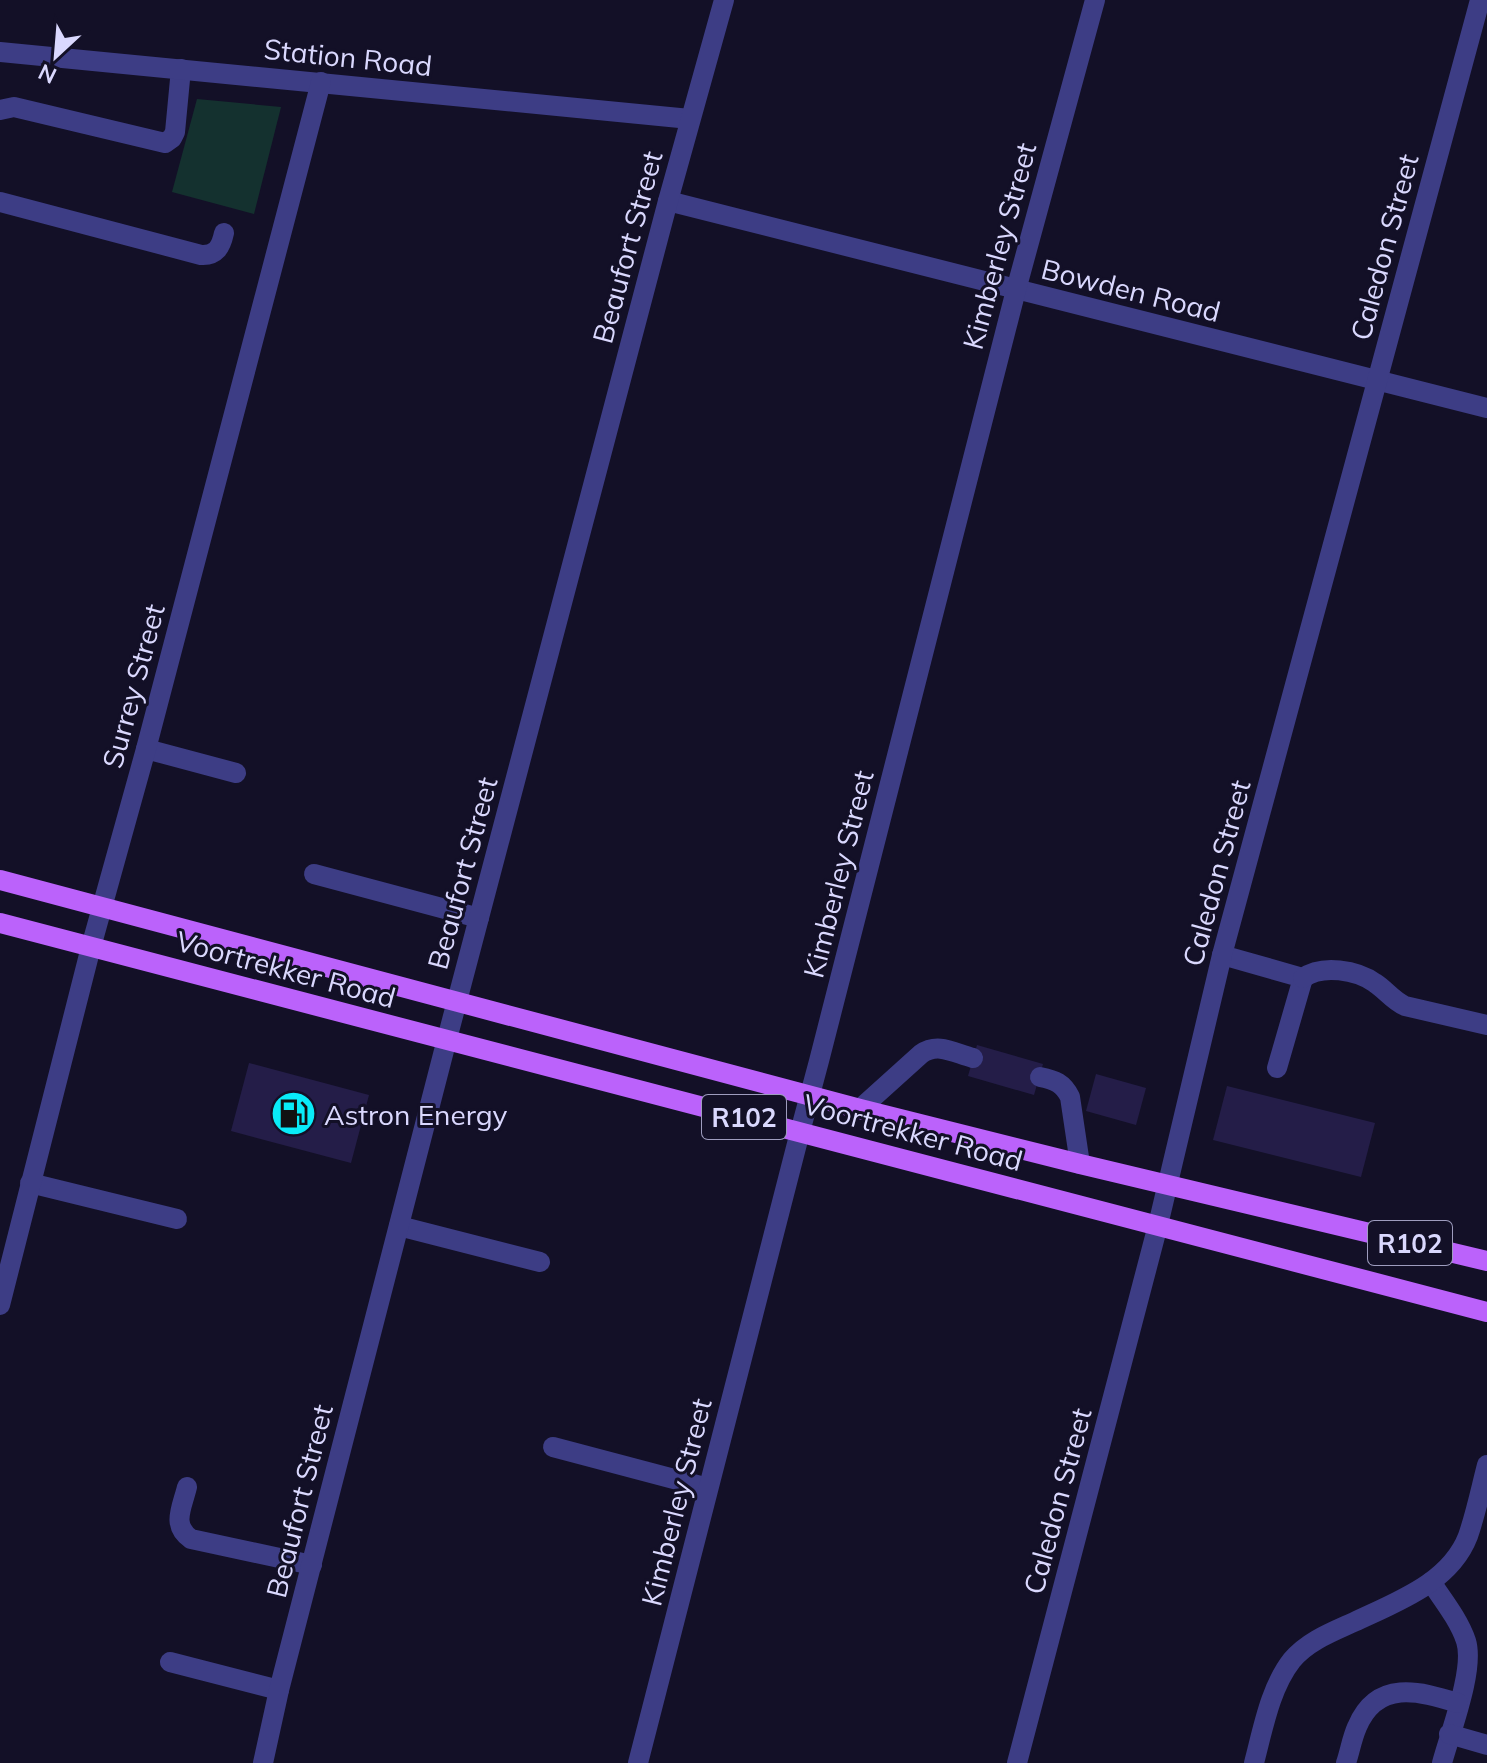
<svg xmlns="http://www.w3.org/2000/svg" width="1487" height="1763" viewBox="0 0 1487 1763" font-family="Mulish,sans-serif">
<rect width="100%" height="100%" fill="#131027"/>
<path fill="#14312f" d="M197,99L281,107L254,214L172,192Z"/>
<g fill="#241d48">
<path d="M977,1045L1043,1064L1034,1095L968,1076Z"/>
<path d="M249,1063L369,1095L351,1163L231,1131Z"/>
<path d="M1096,1074L1146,1088L1136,1125L1086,1111Z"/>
<path d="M1227,1086L1375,1123L1361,1177L1213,1140Z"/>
</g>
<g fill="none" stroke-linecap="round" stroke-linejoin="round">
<g stroke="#3d3d85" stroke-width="20">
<path d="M0,110L14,107L165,143L172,138L175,132L181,69"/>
<path d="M0,202L201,255C216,256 221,247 224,233"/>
<path d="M146,749L236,773"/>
<path d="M314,874L479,918"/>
<path d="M1222,955L1303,978L1277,1068"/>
<path d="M1303,978C1322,964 1357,970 1375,983C1386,990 1392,1000 1405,1006L1487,1025"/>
<path d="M1040,1077C1055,1080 1063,1083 1070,1097L1080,1164"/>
<path d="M860,1109L921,1054C938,1042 954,1053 973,1058"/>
<path d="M30,1183L177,1219"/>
<path d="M399,1226L540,1262"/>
<path d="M553,1447L708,1488"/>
<path d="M187,1487C182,1508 171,1525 191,1539L312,1565"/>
<path d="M1431,1582C1443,1600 1459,1620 1466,1641C1475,1669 1450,1733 1442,1763"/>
<path d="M170,1662L279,1690"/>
<path d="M1449,1734L1487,1745"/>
<path d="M1346,1763C1350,1751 1352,1738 1357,1727C1377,1679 1419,1691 1458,1703"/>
</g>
<g stroke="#3d3d85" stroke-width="20">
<path d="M0,52L690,119"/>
<path d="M668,201L1487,408"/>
<path d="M0,1305L91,947L146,749L321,82"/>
<path d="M263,1763L279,1690L447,1039L668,201L724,0"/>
<path d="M638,1763L800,1132L819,1061L1016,290L1095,0"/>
<path d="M1017,1763L1158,1225L1222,955L1480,0"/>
<path d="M1254,1763C1263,1729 1270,1688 1292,1660C1308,1641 1332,1632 1354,1622C1396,1602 1450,1583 1468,1536C1476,1513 1481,1488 1487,1465"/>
</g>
<g stroke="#bb62fb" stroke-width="20">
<path d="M0,880L860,1109L1080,1164L1487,1261"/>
<path d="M0,923L1487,1312"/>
</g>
</g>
<defs>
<symbol id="fuel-disc" viewBox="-11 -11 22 22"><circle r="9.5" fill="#09ebf8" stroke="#131027"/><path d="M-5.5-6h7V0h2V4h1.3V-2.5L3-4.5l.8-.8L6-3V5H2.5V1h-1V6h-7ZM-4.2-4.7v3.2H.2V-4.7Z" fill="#111"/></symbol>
</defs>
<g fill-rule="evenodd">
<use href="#fuel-disc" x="268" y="1088" width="51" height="51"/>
</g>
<g text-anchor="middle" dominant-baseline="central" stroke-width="6" stroke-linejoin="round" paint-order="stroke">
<g fill="#131027" stroke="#9e9cbe" stroke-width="2">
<rect x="702" y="1095" width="84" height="44" rx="6"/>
<rect x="1368" y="1221" width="84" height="44" rx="6"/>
</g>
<g font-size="26" font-weight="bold" fill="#dad8fe">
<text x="744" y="1117">R102</text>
<text x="1410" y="1243">R102</text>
</g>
<g font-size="28" fill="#dad8fe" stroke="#131027">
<text transform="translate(348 57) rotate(6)">Station Road</text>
<text transform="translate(999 246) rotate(-75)">Kimberley Street</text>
<text transform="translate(627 247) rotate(-75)">Beaufort Street</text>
<text transform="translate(1384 247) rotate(-75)">Caledon Street</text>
<text transform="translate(1131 290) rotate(14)">Bowden Road</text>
<text transform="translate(133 686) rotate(-75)">Surrey Street</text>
<text transform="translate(462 873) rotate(-75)">Beaufort Street</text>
<text transform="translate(1216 873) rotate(-75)">Caledon Street</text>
<text transform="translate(838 874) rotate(-76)">Kimberley Street</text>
<text transform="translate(286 969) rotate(15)">Voortrekker Road</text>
<text transform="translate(913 1132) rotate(15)">Voortrekker Road</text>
<text transform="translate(299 1501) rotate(-76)">Beaufort Street</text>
<text transform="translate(1057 1501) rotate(-75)">Caledon Street</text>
<text transform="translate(676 1502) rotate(-76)">Kimberley Street</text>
</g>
<g font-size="28" fill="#dad8fe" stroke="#131027" text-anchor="start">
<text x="324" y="1114">Astron Energy</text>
</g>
</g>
<g transform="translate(56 56) rotate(206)" stroke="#131027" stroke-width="6" paint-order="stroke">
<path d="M0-6L14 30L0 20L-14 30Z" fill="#dad8fe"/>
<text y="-12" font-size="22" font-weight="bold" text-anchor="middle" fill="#dad8fe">N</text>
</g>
</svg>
